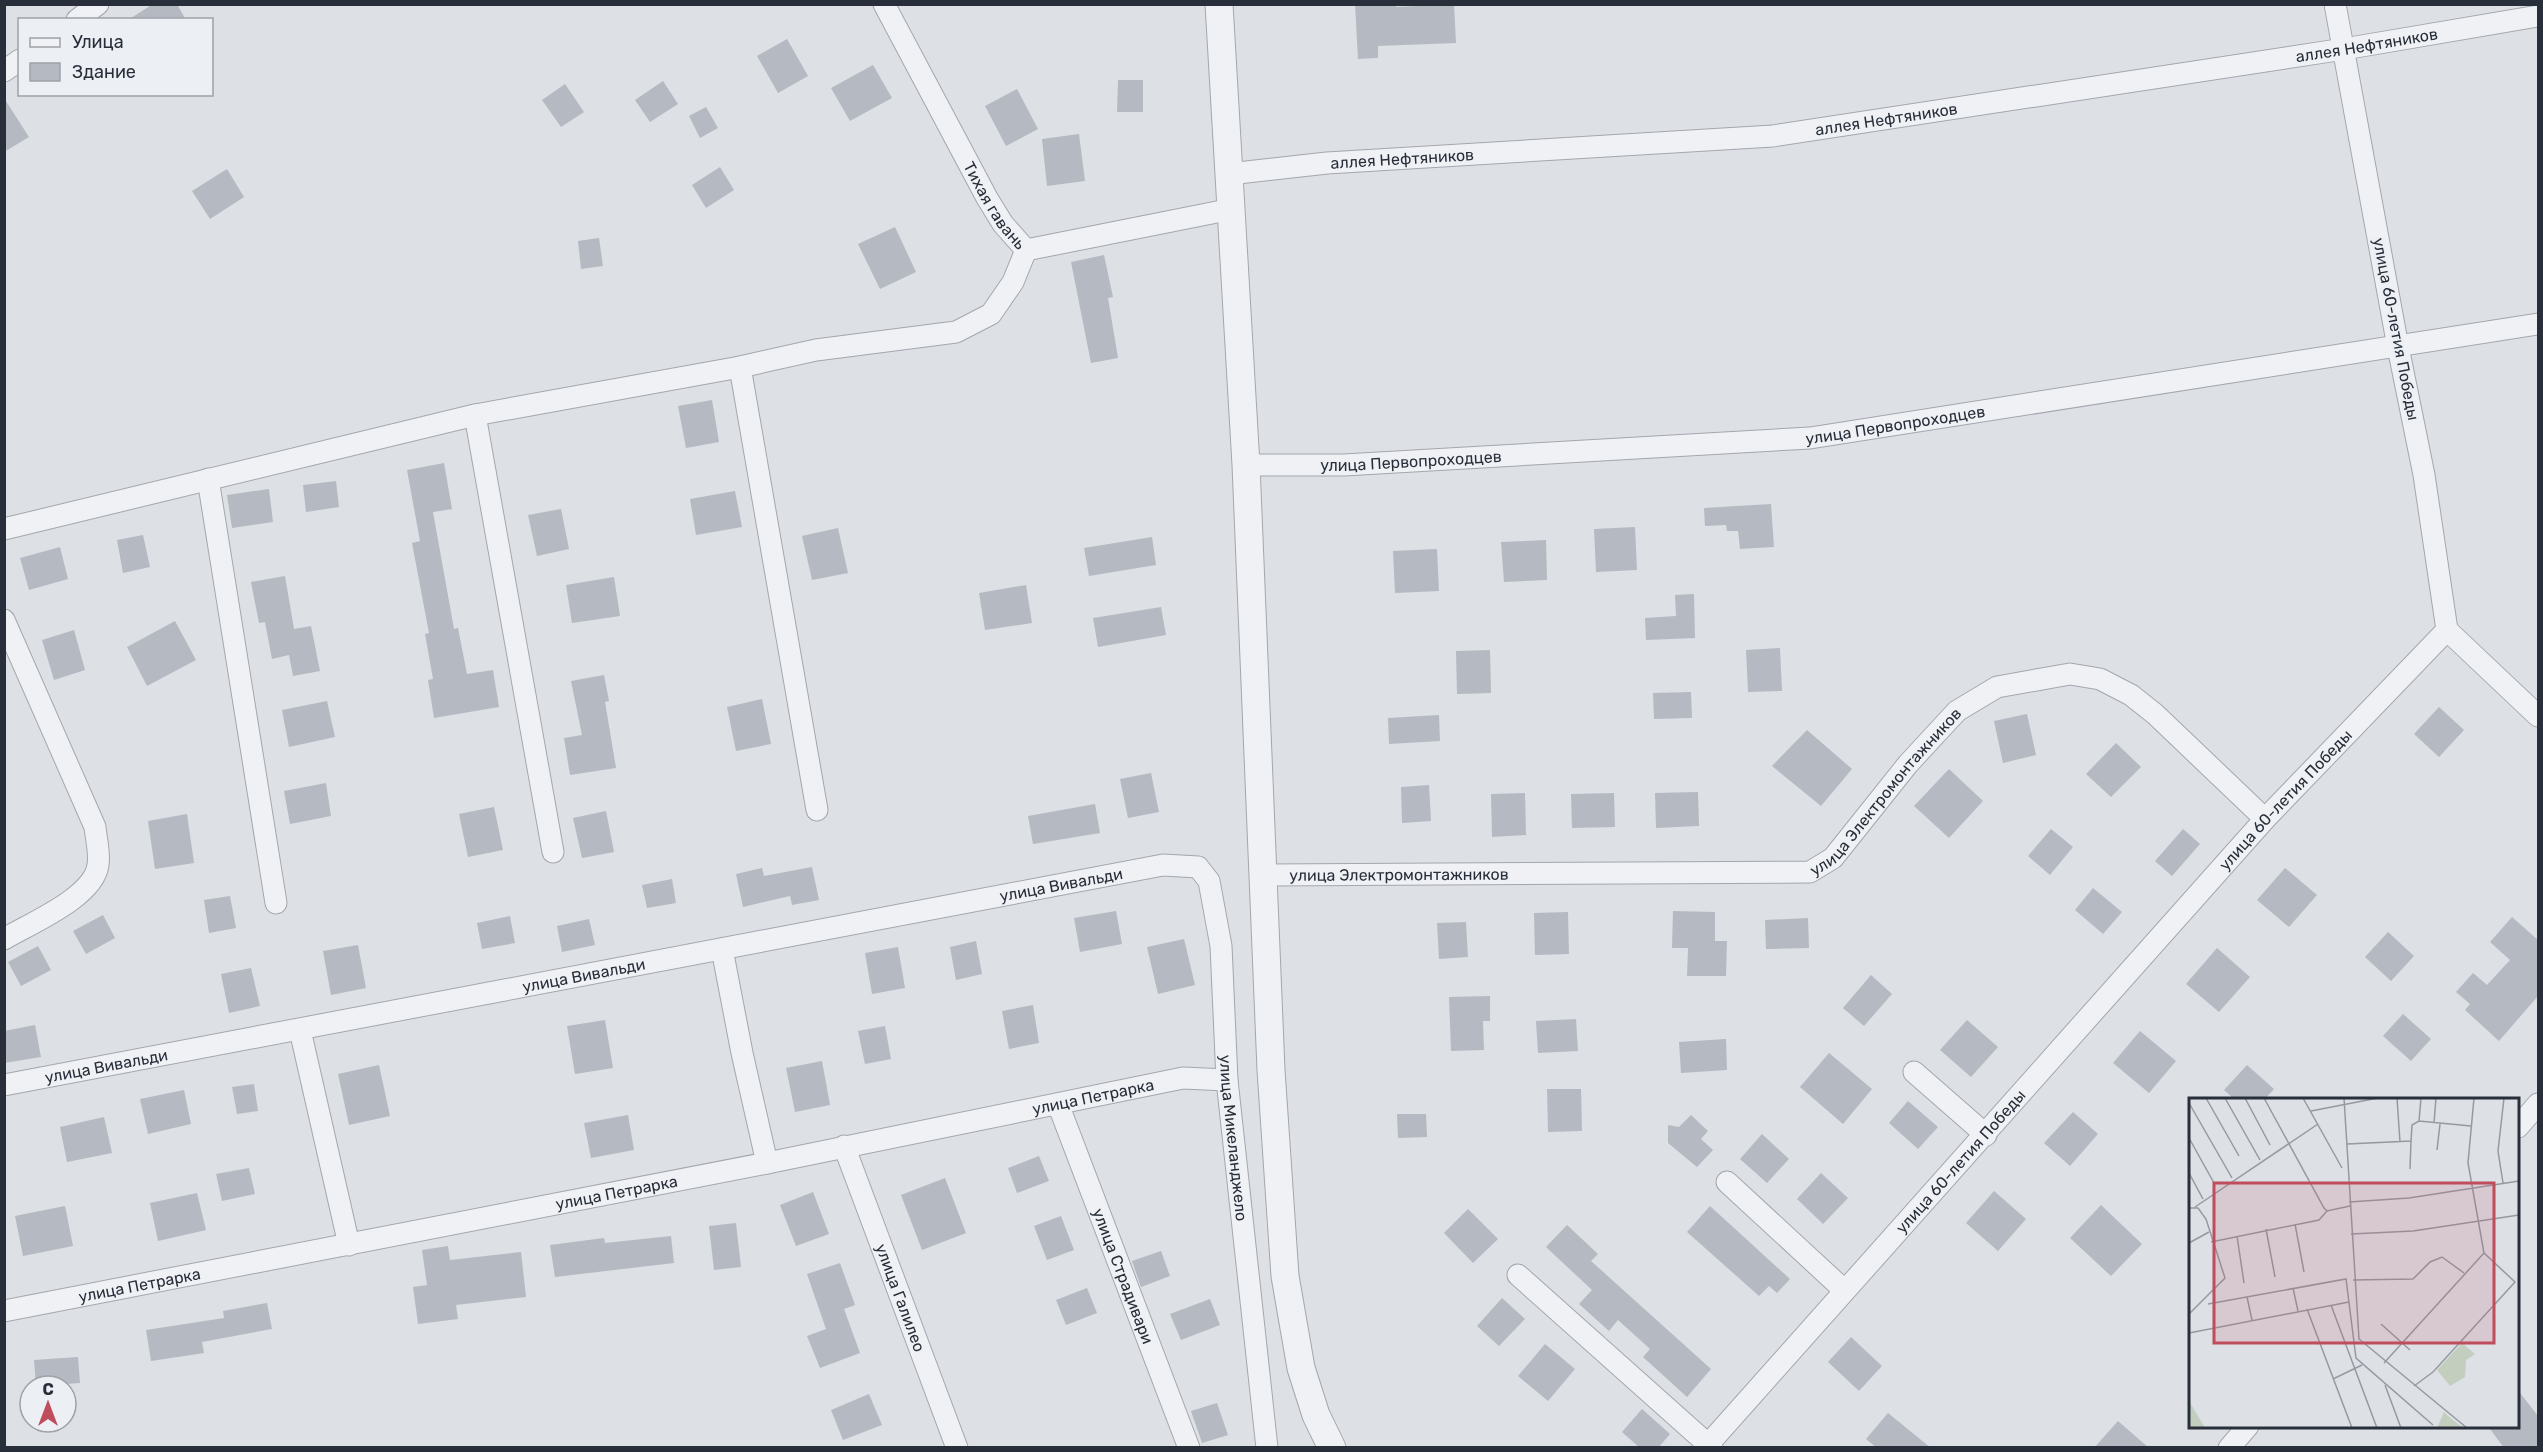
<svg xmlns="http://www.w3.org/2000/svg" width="2543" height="1452" viewBox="0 0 2543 1452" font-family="Rubik,sans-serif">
<rect width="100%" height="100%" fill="#dde0e5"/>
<g fill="#b5b9c1">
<path d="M153,4H177L186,20H128Z"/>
<path d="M1355,4H1396V7L1454,4L1456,43L1378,46V58L1358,59Z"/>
<path d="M787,39L808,76L778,93L757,56Z"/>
<path d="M873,65L892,98L850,121L831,88Z"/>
<path d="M1118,80H1143V112H1117Z"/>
<path d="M663,81L678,104L650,122L635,100Z"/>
<path d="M565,84L584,112L561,127L542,100Z"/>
<path d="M1017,89L1038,129L1006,146L985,106Z"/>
<path d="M4,98L29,137L4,152Z"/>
<path d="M706,107L718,128L700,138L689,116Z"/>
<path d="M1079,134L1085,181L1047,186L1042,139Z"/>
<path d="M720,167L734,190L706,208L692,185Z"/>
<path d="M227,169L244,197L210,219L192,191Z"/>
<path d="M895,227L916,272L880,289L858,244Z"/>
<path d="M599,238L603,266L581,269L578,241Z"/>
<path d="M1104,255L1113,297L1108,298L1118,358L1091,363L1071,262Z"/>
<path d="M712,400L719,442L686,448L678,406Z"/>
<path d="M444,463L452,509L433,512L454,629L458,628L467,674L493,670L499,707L434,718L428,680L433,679L425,634L429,633L412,543L420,541L407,470Z"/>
<path d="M336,481L339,507L306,512L303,485Z"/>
<path d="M269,489L273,522L232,528L227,495Z"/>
<path d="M735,491L742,527L696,535L690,499Z"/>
<path d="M1771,504L1774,547L1740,549L1738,531H1727L1726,525L1705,526L1704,508Z"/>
<path d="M561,509L569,549L537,556L528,515Z"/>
<path d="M1635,527L1637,570L1596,572L1594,529Z"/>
<path d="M838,528L848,573L812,580L802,536Z"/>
<path d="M143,535L150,567L123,573L117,540Z"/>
<path d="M1152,537L1156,565L1089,576L1084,548Z"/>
<path d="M1546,540L1547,580L1504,582L1501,542Z"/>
<path d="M60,547L68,579L29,590L20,558Z"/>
<path d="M1437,549L1439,591L1395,593L1393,551Z"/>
<path d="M285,576L294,629L311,626L320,671L293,676L289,655L272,659L265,622L259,623L251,582Z"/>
<path d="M614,577L620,616L572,623L566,585Z"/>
<path d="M1026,585L1032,623L985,630L979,593Z"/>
<path d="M1694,594L1695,638L1646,640L1645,618L1676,616L1675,595Z"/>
<path d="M1161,607L1166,635L1098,647L1093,618Z"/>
<path d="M175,621L196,660L147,686L127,647Z"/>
<path d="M74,630L85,670L54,680L42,640Z"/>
<path d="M1780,648L1782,691L1748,692L1746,650Z"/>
<path d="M1490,650L1491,693L1457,694L1456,651Z"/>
<path d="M604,675L609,701L605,702L616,768L570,775L564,738L582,735L571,681Z"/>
<path d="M1691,692L1692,718L1654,719L1653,693Z"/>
<path d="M762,699L771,744L736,751L727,707Z"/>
<path d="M327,701L335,737L289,747L282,710Z"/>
<path d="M2439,707L2464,730L2439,757L2414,734Z"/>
<path d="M2027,714L2036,755L2003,763L1994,721Z"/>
<path d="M1439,715L1440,741L1389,744L1388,718Z"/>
<path d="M1807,730L1852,769L1821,806L1772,766Z"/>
<path d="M2116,743L2141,767L2111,797L2086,774Z"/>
<path d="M1949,769L1983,801L1949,838L1914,806Z"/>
<path d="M1151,773L1159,812L1128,818L1120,779Z"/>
<path d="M326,783L331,816L290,824L284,791Z"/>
<path d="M1429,785L1431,821L1402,823L1401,787Z"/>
<path d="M1698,792L1699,826L1656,828L1655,793Z"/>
<path d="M1525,793L1526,835L1492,837L1491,794Z"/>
<path d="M1614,793L1615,827L1572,828L1571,794Z"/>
<path d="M1095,804L1100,833L1033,844L1028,816Z"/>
<path d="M494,807L503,850L468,857L459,814Z"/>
<path d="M606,811L614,852L582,858L573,818Z"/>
<path d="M187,814L194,863L155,869L148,821Z"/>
<path d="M2051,829L2073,847L2050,875L2028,856Z"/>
<path d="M2183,829L2200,844L2172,876L2155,861Z"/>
<path d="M812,867L819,900L792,905L790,896L743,907L736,874L762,868L764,876Z"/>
<path d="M2285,868L2317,895L2289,927L2257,900Z"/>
<path d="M672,879L676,903L647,908L642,885Z"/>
<path d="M2093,888L2122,912L2103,934L2075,910Z"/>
<path d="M230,896L236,928L209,933L204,900Z"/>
<path d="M1116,911L1122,944L1080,952L1074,918Z"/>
<path d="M1673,911L1715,912V941H1727L1726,976H1687L1688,948H1672Z"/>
<path d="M1568,912L1569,954L1535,955L1534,913Z"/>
<path d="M103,915L115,938L86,954L73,931Z"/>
<path d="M510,916L515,943L482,949L477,923Z"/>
<path d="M2512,917L2538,940V996L2499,1041L2465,1010L2470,1004L2456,992L2473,973L2487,985L2510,960L2490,942Z"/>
<path d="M1808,918L1809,948L1766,949L1765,920Z"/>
<path d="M589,919L595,945L562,952L557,926Z"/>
<path d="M1466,922L1468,957L1439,959L1437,923Z"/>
<path d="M2388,932L2414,956L2391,981L2365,957Z"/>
<path d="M1184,939L1195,985L1158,994L1147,947Z"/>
<path d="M976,941L982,974L956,980L950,947Z"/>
<path d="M358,945L366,988L331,995L323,951Z"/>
<path d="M38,946L51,970L21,986L8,962Z"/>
<path d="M898,947L905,988L872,994L865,953Z"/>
<path d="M2217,948L2250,977L2219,1012L2186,984Z"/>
<path d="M251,968L260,1006L229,1013L221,974Z"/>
<path d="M1871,975L1892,994L1864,1026L1843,1008Z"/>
<path d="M1490,996V1021H1483L1484,1050L1451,1051L1449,997Z"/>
<path d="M1033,1005L1039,1043L1009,1049L1002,1011Z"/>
<path d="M2403,1014L2431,1039L2411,1061L2383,1036Z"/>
<path d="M1576,1019L1578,1051L1538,1053L1536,1021Z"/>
<path d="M605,1020L613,1068L575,1074L567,1026Z"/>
<path d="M1967,1020L1998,1047L1971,1077L1940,1050Z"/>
<path d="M35,1025L41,1057L4,1063V1031Z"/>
<path d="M885,1026L891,1059L865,1064L858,1031Z"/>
<path d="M2140,1031L2176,1061L2149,1093L2113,1063Z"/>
<path d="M1726,1039L1727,1070L1681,1073L1679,1042Z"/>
<path d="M1829,1053L1872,1089L1843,1124L1800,1087Z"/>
<path d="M822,1061L830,1105L795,1112L786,1068Z"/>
<path d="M379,1065L390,1116L349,1125L338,1074Z"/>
<path d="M2247,1065L2274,1089L2264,1100H2235L2224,1090Z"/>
<path d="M254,1084L258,1111L237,1114L232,1087Z"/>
<path d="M1547,1089H1581L1582,1131L1548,1132Z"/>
<path d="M184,1090L191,1124L148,1134L140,1099Z"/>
<path d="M1908,1101L1938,1127L1918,1149L1889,1123Z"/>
<path d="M2073,1112L2098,1134L2070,1166L2044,1143Z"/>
<path d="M1397,1114H1426L1427,1137L1398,1138Z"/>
<path d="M628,1115L634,1150L591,1158L584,1123Z"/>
<path d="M1691,1115L1708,1131L1701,1139L1713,1150L1697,1167L1668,1143V1125L1679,1127Z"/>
<path d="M104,1117L112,1153L67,1162L60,1127Z"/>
<path d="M1762,1134L1789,1159L1767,1183L1740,1159Z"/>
<path d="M1039,1156L1049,1181L1017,1193L1008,1168Z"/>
<path d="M249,1168L255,1194L222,1201L216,1174Z"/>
<path d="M1821,1173L1848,1198L1823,1224L1797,1199Z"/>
<path d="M945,1178L966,1233L922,1250L901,1195Z"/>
<path d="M1994,1191L2026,1219L1998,1251L1966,1223Z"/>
<path d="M813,1192L829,1234L796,1246L780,1205Z"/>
<path d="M197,1193L206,1230L158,1241L150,1203Z"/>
<path d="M2101,1205L2142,1244L2111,1276L2070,1238Z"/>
<path d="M65,1206L73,1246L23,1256L15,1216Z"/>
<path d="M1710,1206L1790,1279L1777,1293L1769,1286L1759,1296L1687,1232Z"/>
<path d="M1468,1209L1498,1239L1473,1263L1444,1233Z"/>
<path d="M1061,1216L1074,1250L1047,1260L1034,1226Z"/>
<path d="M736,1223L741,1267L714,1270L709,1226Z"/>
<path d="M1567,1225L1598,1254L1591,1261L1711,1369L1687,1397L1643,1357L1650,1349L1618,1320L1609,1331L1579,1304L1592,1290L1546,1247Z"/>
<path d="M671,1236L674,1263L555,1277L550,1245L604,1238L605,1243Z"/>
<path d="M448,1246L450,1260L521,1252L526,1297L456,1305L458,1319L418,1324L413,1287L427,1285L422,1250Z"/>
<path d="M1161,1251L1170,1276L1141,1287L1132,1261Z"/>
<path d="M840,1263L855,1305L844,1309L860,1353L820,1368L807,1336L826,1329L807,1274Z"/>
<path d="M1087,1288L1097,1313L1066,1325L1056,1300Z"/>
<path d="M1502,1298L1525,1319L1499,1346L1477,1326Z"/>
<path d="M1210,1299L1220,1325L1181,1340L1170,1314Z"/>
<path d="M267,1303L272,1329L202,1342L204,1353L151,1361L146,1330L224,1318L223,1311Z"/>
<path d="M1851,1337L1882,1366L1859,1391L1828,1362Z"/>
<path d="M1545,1344L1575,1369L1548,1401L1518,1376Z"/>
<path d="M78,1357L80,1383L36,1386L34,1360Z"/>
<path d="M2517,1389L2538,1416V1448H2504L2488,1426H2517Z"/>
<path d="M869,1394L882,1425L843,1440L831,1410Z"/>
<path d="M1217,1403L1228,1435L1202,1443L1191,1411Z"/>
<path d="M1642,1409L1670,1434L1658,1448H1640L1622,1432Z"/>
<path d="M1888,1413L1931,1448H1877L1866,1439Z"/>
<path d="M2118,1421L2149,1448H2094Z"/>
</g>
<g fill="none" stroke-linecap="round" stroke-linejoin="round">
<defs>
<g id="minor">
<path id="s1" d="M884,4L987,198L1003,224L1026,250L1232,209"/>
<path d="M77,20L98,4"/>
<path d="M4,71L20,60"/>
<path id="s2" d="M1229,174L1327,163L1773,136L2344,49L2538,16"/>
<path d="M740,367L817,810"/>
<path d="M475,415L553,852"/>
<path id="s3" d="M1246,465H1344L1810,438L2538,324"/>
<path d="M208,479L276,903"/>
<path d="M4,529L475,415L740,367L816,350L956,332L991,314L1013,282L1026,250"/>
<path d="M4,620L95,827C96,838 100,853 98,865C94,897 31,923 4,939"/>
<path d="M2447,630L2538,716"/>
<path id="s4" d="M1264,875L1810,872L1833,858L1908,764L1957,711L1997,687L2070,674L2100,679L2131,695L2155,714L2265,819"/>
<path d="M722,949L742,1053L767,1163"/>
<path d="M300,1030L349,1245"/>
<path d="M1914,1072L1986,1135"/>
<path id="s5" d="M4,1085L1163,865L1198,867L1209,881L1221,946L1227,1080L1267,1448"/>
<path id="s6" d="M1058,1104L1189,1448"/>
<path d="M2518,1127L2538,1104"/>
<path id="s7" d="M844,1146L957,1448"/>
<path d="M1727,1182L1844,1290"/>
<path d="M1518,1275L1712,1448"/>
<path id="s8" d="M4,1311L767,1163L1183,1078L1227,1080"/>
<path id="s9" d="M1705,1448L2265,819L2447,630L2424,475L2398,347L2335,4"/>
<path d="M2229,1448L2248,1426"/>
</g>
<path id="tertiary" d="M1219,4L1246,465L1271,1070L1285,1276L1301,1368L1316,1415L1332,1448"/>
</defs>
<use href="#minor" stroke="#a3a7ae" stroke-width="23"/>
<use href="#tertiary" stroke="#a3a7ae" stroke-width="29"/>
<use href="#minor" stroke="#eff1f4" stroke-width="21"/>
<use href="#tertiary" stroke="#eff1f4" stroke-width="27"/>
</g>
<g text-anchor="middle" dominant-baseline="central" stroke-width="5" stroke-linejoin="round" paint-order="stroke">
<g font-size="16" fill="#282e3a" stroke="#eceff3">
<text stroke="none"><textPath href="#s2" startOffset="1146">аллея Нефтяников</textPath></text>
<text stroke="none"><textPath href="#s2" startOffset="660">аллея Нефтяников</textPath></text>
<text stroke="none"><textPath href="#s2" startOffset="174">аллея Нефтяников</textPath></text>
<text stroke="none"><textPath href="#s1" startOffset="230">Тихая гавань</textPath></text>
<text transform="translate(2396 329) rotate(79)">улица 60-летия Победы</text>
<text stroke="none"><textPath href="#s3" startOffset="651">улица Первопроходцев</textPath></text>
<text stroke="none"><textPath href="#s3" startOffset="165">улица Первопроходцев</textPath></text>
<text stroke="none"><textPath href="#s4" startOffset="657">улица Электромонтажников</textPath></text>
<text stroke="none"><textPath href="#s9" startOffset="870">улица 60-летия Победы</textPath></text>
<text stroke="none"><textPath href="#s4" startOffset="135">улица Электромонтажников</textPath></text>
<text stroke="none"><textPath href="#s5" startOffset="1076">улица Вивальди</textPath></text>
<text stroke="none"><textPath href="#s5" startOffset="590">улица Вивальди</textPath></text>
<text stroke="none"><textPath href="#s5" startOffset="104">улица Вивальди</textPath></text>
<text stroke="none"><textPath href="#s8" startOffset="1110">улица Петрарка</textPath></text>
<text stroke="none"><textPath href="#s5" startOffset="1491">улица Микеланджело</textPath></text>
<text stroke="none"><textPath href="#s9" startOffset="384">улица 60-летия Победы</textPath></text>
<text stroke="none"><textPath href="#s8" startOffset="624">улица Петрарка</textPath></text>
<text stroke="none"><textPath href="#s6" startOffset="184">улица Страдивари</textPath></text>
<text stroke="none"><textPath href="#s8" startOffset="138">улица Петрарка</textPath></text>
<text stroke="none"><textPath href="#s7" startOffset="162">улица Галилео</textPath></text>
</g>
</g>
<g transform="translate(2189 1098)">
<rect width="330" height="330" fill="#dde0e5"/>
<path d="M273,245L286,256L277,262L276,279L261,288L248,272ZM0,303L15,328L16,330H0ZM255,314L259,318L274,330H248Z" fill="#c3cebf"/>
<path fill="none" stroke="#9599a1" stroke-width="1.5" d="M17,0L50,58M36,0L71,62M56,0L81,47M75,0L135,110L138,113L161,108M114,0L153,70M155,0L170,241L278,330M208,0L211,44M0,5L43,80M122,13L189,0M230,23L232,0M245,25L247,0M0,40L25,85M158,46L222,43L223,27L230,23L282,28M248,52L251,26M221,71L222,43M0,75L14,101M314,85L309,53L315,0M160,104L220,100L330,83M6,109L129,26M0,110H9L17,121L36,180L0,216M106,126L115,174M77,131L86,179M162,136L224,133L330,117M48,138L55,185M22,144L130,122L138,113M0,145L20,134M164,182L224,181L241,164L253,159L275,175M104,190L109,213M58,199L63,222M19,206L157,181L167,260L244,327M142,207L188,330M118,211L163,330M192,226L221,252M0,235L160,204M195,265L295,155L279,65L285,0M144,281L173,267M196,287L212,330M225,288L244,274L326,184L295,155"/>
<path fill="#bf4d5e" fill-opacity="0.15" stroke="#bf4d5e" stroke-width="3" d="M25,85H305V245H25Z"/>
<rect width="330" height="330" fill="none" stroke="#282e3a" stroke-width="3"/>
</g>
<rect width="2543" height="1452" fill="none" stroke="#282e3a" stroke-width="12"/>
<rect x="18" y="18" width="195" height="78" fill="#eceff3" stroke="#9ea2a9" stroke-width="1.5"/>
<rect x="30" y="38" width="30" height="9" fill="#eff1f4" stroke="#9ea2a9" stroke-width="1.5"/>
<text x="72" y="48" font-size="18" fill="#282e3a">Улица</text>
<rect x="30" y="63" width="30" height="18" fill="#b5b9c1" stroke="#9ea2a9" stroke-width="1.5"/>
<text x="72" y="78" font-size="18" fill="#282e3a">Здание</text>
<g transform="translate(48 1404)"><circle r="28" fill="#eceff3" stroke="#9ea2a9" stroke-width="1.5"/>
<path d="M0-4.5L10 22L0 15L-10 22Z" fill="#bf4d5e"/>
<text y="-9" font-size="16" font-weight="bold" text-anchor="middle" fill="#282e3a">С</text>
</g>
</svg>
